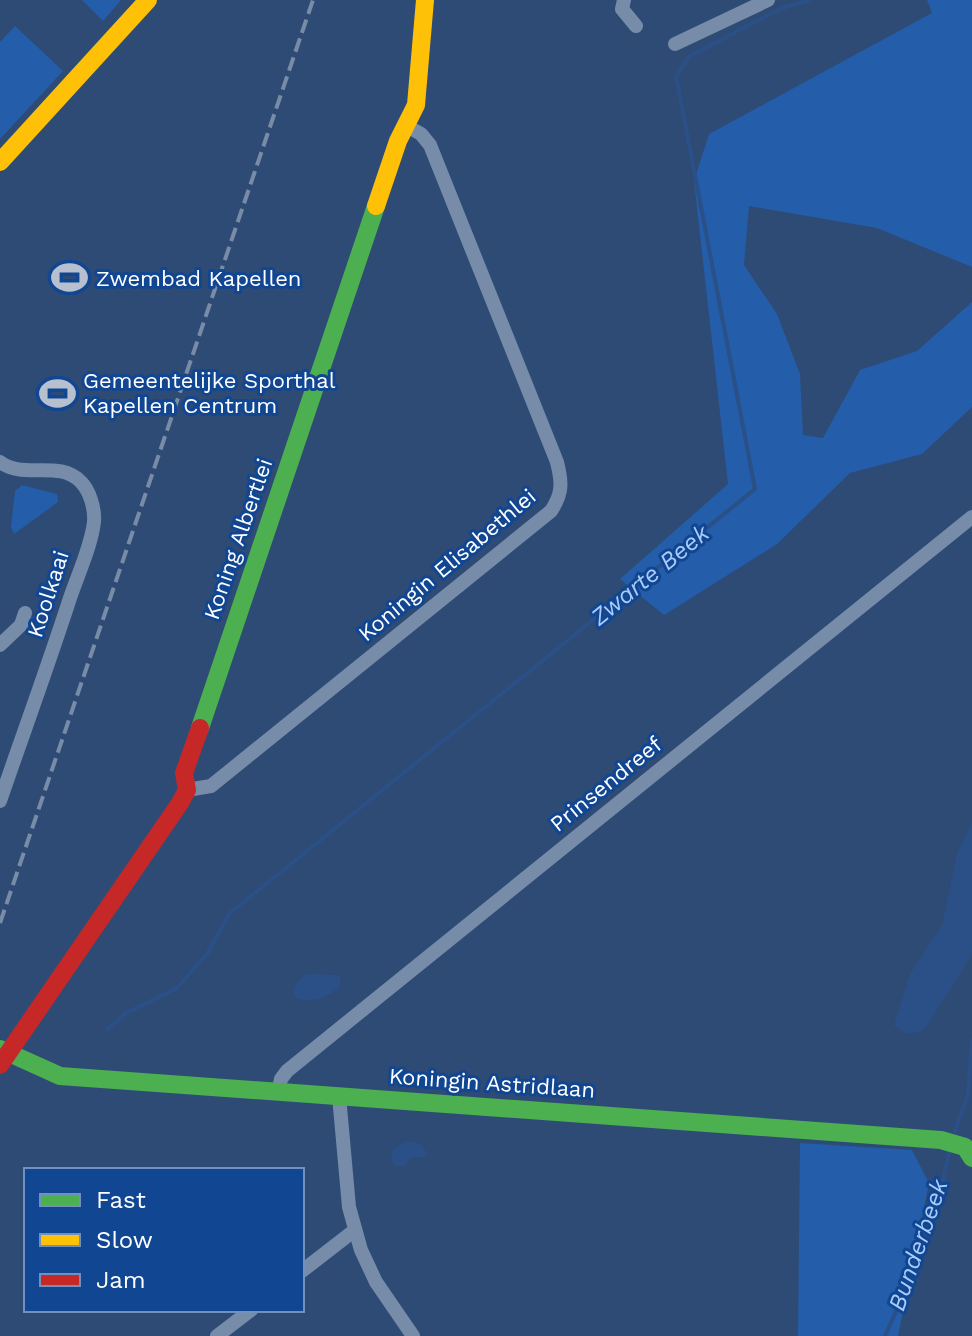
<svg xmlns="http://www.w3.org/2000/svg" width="972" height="1336" viewBox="0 0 972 1336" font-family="'Work Sans',sans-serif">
<rect width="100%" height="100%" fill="#2e4b75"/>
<g fill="#245da9">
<path d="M82,0H121L103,21Z"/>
<path d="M927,0H972V267L877,228L749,206L744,265L777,314L800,374L803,435L823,438L860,370L917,351L972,302V407L922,454L850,473L777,544L664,615L620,579L728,484L694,181L709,134L932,13Z"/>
<path d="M15,26L63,71L0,139V42Z"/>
<path d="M22,485L57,494L58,502L14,534L11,527L15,491Z"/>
<path d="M800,1143L912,1150L929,1183L898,1336H798Z"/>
</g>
<g fill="#2a5087">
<path d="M972,823V955L925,1028C912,1036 906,1035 894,1025L910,974L942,925L958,851Z"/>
<path d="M307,974L337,975L340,978V986C329,998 310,1004 294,997C293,985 297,981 307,974Z"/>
<path d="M408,1141L421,1144L427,1153L425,1157H413L404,1166H395L391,1160L393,1149Z"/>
</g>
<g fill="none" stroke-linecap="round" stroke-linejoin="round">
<g stroke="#2a5087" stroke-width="4">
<path d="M108,1029L126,1013L177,988L207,954L229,914L755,489L676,76L690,56L780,9L809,0"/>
<path d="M955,1131L968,1095L972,1040"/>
<path d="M885,1336L908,1285L912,1266L919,1257L932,1207L940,1193L949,1153"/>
</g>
<g stroke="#768ca8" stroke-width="14">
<path d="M624,0L622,9L636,26"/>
<path d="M675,44L768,0"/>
<path d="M0,462C24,480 59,459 81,482C90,491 95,509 94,522C91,547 78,574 70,598C48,666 23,734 0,801"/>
<path d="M0,645L21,625L25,613"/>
<path d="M187,790L211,786L551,511C563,493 562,482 557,462L430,145L421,134L407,126"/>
<path d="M278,1092L281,1079L287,1071L972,517"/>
<path d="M339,1096L349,1207L361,1250L376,1282L413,1336"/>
<path d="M302,1271L355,1230"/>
<path d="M217,1336L251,1310"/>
</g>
<g stroke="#4caf50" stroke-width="18">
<path d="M200,728L376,206"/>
<path d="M0,1049L60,1076L941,1140L965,1147L972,1158"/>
</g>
<g stroke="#ffc107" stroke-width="18">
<path d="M0,162L148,0"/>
<path d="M376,206L398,141L416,105L425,0"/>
</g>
<path stroke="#c62828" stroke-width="18" d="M0,1065L180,803L187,790L184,773L200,728"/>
<path stroke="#798ca7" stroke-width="4" stroke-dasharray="14 6" stroke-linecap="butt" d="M0,923L313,0"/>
</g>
<defs>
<symbol id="stadium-bare" viewBox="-9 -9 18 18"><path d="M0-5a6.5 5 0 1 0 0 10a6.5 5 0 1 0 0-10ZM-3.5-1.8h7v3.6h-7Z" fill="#b6c0cf" stroke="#114692" stroke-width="2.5" paint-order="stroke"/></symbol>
</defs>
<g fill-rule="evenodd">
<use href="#stadium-bare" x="44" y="252" width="51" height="51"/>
<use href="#stadium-bare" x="32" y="368" width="51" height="51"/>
</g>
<g text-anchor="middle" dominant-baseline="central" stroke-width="6" stroke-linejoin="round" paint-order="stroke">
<g font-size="22" fill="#fff" stroke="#114692" text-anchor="start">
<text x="96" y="278">Zwembad Kapellen</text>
<text x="83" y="380">Gemeentelijke Sporthal<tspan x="83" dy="25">Kapellen Centrum</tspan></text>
</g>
<g font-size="22" fill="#fff" stroke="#114692">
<text transform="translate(238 539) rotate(-71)">Koning Albertlei</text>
<text transform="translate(447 565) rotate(-40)">Koningin Elisabethlei</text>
<text transform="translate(48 594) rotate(-72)">Koolkaai</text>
<text transform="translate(606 784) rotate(-39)">Prinsendreef</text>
<text transform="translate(492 1083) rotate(4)">Koningin Astridlaan</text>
</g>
<g font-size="24" font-style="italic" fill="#a9ccfa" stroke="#114692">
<text transform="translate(650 575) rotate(-39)">Zwarte Beek</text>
<text transform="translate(918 1245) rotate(-71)">Bunderbeek</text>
</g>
</g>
<rect x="24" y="1168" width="280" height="144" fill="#114692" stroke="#7090be" stroke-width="2"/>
<rect x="40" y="1194" width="40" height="12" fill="#4caf50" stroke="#7090be" stroke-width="2"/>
<text x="96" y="1208" font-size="24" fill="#ffffff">Fast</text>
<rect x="40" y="1234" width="40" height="12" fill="#ffc107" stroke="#7090be" stroke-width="2"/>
<text x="96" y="1248" font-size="24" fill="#ffffff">Slow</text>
<rect x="40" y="1274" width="40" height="12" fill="#c62828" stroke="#7090be" stroke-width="2"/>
<text x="96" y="1288" font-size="24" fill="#ffffff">Jam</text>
</svg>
